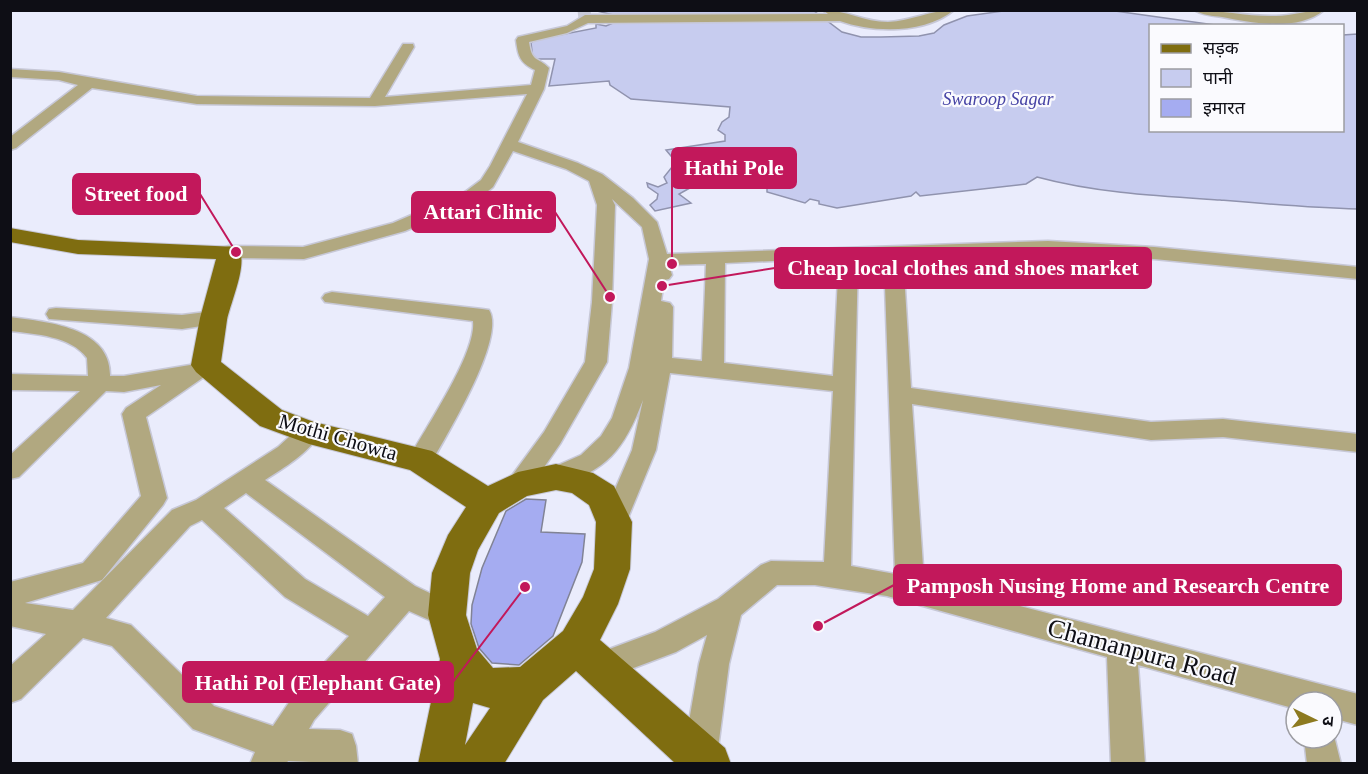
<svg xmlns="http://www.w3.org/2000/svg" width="1368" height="774" viewBox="0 0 1368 774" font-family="'Times New Roman','Noto Sans Devanagari',serif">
<rect width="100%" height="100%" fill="#eaecfc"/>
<path fill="#c7ccef" stroke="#9093ae" stroke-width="1.5" d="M1108,10L1215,25L1150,26V130H1342L1343,35L1357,34V209C1311,208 1266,204 1220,200C1158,196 1096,193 1037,177L1026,184L920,196L916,192L911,196L837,208L819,204V201L810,199L805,203L767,192V188L753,187L687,171L676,174L675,184L688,189L679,194L691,203L655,211L650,205L657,199L658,194L648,187L647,183L658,187L667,183L664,177L676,162L666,150L725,141V135L718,130L722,122L729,117L730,107L631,99L610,85L609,81L549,86L555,59H533L531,43L534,40L596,28V24L606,26L618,21V16L597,11H814L842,32L861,37H881L919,36L934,33L944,25L967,16L1003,11Z"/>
<path fill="#a5acf1" stroke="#818395" stroke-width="1.5" d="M526,499L546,500L541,532L585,534L582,562L553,636L519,665L492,663L479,648L471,624L472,605L482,568L506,511Z"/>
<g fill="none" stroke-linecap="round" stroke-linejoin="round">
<path stroke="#c9cbd9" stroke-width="13" stroke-dasharray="13 7" stroke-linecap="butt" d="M584,10L585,19"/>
<defs>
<g id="minor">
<path d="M823,10C846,10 864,22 888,22C911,21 931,10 954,10C925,34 873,33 840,21L588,23L567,33L529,42C532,63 537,56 549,68L544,89L518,142L578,163L602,174L633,198L657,222L667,254L1048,241L1154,247L1358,267V279L1154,259L1048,253L903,256L911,388L1151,422L1223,419L1358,434V452L1223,437L1151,440L912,404L924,581L1358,694V725L1332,718V702H1296V709L1138,665L1145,764H1111L1107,657L887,596L815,585H777L741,615L729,664L717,756L713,764H687L683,756L699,664L707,635L676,652L599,681L588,677L584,667L588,657L655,632L718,599L761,565L771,561L824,562L833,391L670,373L656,450L623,530L614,533L605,530L601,522L632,450L643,400C624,450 607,470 556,487L547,484L543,477L547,470L581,455L601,436L612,418L629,368L649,259L642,227L612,199L615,205L612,302L607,362L560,444L527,492L518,495L509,492L505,485L544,432L585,362L592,302L597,205L589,181L566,169L513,151L493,187L477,200L405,231L304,259L229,258L222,256L220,252L222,248L229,246L303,247L393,223L465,192L481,180L490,166L527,94L375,106L197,104L92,88L16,148L10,150V137L78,85L59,80L10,77V69L59,72L197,96L370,98L403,44H413L414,47L385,97L531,85L535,70C520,63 518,56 516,40L518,37L567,26L585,15L828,14ZM858,257H884L895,574L851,566ZM839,258L833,376L724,363L725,263ZM706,264L702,361L672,358L673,307L670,303L661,301L664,280L669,279L672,275L669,265Z"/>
<path d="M1194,10C1222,10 1249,17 1276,16C1293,16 1307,10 1324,10C1298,32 1252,23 1222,17C1213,16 1202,15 1194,10Z"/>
<path d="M332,292L482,309L489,310C507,338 444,439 429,467L420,469L411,467L408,460C424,430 477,353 473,321L325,302L322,298L325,294Z"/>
<path d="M56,308L182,315L214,311L221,313L224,318L221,323L182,329L49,319L46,314L49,309Z"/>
<path d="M10,317C47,322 111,327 110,376H124L190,365L206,358L214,360L217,365L214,370L146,417L167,498L163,505L102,580L25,603L73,610L172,510L196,500L278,447L301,426L309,423L317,426L321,432C309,453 285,467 265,480L415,586L457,606L462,615L457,624L447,628L409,611L314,720L309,729L340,730L352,734L356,746L358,764L288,761L286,764H250L255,752L193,729L112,646L83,638L21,699L10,703V666L46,634L10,626V582L83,563L141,496L122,414L126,408L161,385L124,392L106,391L19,477L10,479V455L80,391L10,390V374L88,376L87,358C71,336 35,334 10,331ZM246,493L385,597L368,616L305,579L224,508ZM202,520L285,597L349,636L292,698L273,726L214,706L131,625L106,618L190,526Z"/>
<path d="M1332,728L1341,764H1307L1304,738H1332Z"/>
</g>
<path id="major" d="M10,228L78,240L238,247C249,262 231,301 227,320C225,334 223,348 221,362L282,410L314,422L432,451L488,486L518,472L556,464L593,473L614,486L632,522L630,569L618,604L600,640L725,748L731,764H676L576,671L543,700L504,764H418L440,659L428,615L432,573L448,535L466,507L410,470L309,444L260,426L196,372L191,365L200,318L216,259L78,254L10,242ZM556,490L572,493L589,505L596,522L594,569L583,597L563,631L520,667L493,668L477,649L466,615L470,573L478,550L499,513L527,496ZM473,703L490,708L465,745Z"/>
</defs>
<use href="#minor" stroke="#c7c8d7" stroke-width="3"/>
<use href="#major" stroke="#c7c8d7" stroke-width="2"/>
<use href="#minor" fill="#b1a880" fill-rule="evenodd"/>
<use href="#major" fill="#7f6d10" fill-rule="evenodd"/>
</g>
<g text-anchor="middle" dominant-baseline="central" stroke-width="4.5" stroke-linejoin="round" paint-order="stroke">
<g font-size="18" font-style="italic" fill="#4542a4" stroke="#fafafe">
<text x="998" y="99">Swaroop Sagar</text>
</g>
<g font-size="21" fill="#0e0e15" stroke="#fafafe">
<text transform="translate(338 437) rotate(16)">Mothi Chowta</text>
</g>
<g font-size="26" fill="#0e0e15" stroke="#fafafe">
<text transform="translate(1142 652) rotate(15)">Chamanpura Road</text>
</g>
</g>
<path fill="none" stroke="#c2185b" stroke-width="2" d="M672 264L672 168M236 252L200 194M610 297L555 212M662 286L775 268M818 626L894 585M525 587L453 682"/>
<g fill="#c2185b" stroke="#fafafe" stroke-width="2">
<circle cx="672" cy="264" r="6"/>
<circle cx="236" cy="252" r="6"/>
<circle cx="610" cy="297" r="6"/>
<circle cx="662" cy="286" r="6"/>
<circle cx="818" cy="626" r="6"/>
<circle cx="525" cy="587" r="6"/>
</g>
<g fill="#c2185b" stroke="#c2185b" stroke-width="2">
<rect x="672" y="148" width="124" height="40" rx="6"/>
<rect x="73" y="174" width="127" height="40" rx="6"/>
<rect x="412" y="192" width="143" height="40" rx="6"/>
<rect x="775" y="248" width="376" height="40" rx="6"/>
<rect x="894" y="565" width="447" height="40" rx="6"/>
<rect x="183" y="662" width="270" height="40" rx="6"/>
</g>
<g font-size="22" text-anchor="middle" font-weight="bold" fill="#fff">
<text x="734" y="175">Hathi Pole</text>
<text x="136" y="201">Street food</text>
<text x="483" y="219">Attari Clinic</text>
<text x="963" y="275">Cheap local clothes and shoes market</text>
<text x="1118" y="593">Pamposh Nusing Home and Research Centre</text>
<text x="318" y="690">Hathi Pol (Elephant Gate)</text>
</g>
<rect width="1368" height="774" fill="none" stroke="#0e0e15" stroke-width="24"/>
<rect x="1149" y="24" width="195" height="108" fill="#fafafe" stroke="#9c9ca1" stroke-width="1.5"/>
<rect x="1161" y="44" width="30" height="9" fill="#7f6d10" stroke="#9c9ca1" stroke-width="1.5"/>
<text x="1203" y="54" font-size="18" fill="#0e0e15">सड़क</text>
<rect x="1161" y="69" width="30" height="18" fill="#c7ccef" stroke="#9c9ca1" stroke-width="1.5"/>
<text x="1203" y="84" font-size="18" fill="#0e0e15">पानी</text>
<rect x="1161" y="99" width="30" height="18" fill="#a5acf1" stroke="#9c9ca1" stroke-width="1.5"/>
<text x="1203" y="114" font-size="18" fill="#0e0e15">इमारत</text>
<g transform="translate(1314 720) rotate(95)"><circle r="28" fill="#fafafe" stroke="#9c9ca1" stroke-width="1.5"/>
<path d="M0-4.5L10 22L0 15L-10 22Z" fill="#8d7a20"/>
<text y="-9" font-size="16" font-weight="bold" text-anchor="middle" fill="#0e0e15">उ</text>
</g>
</svg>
